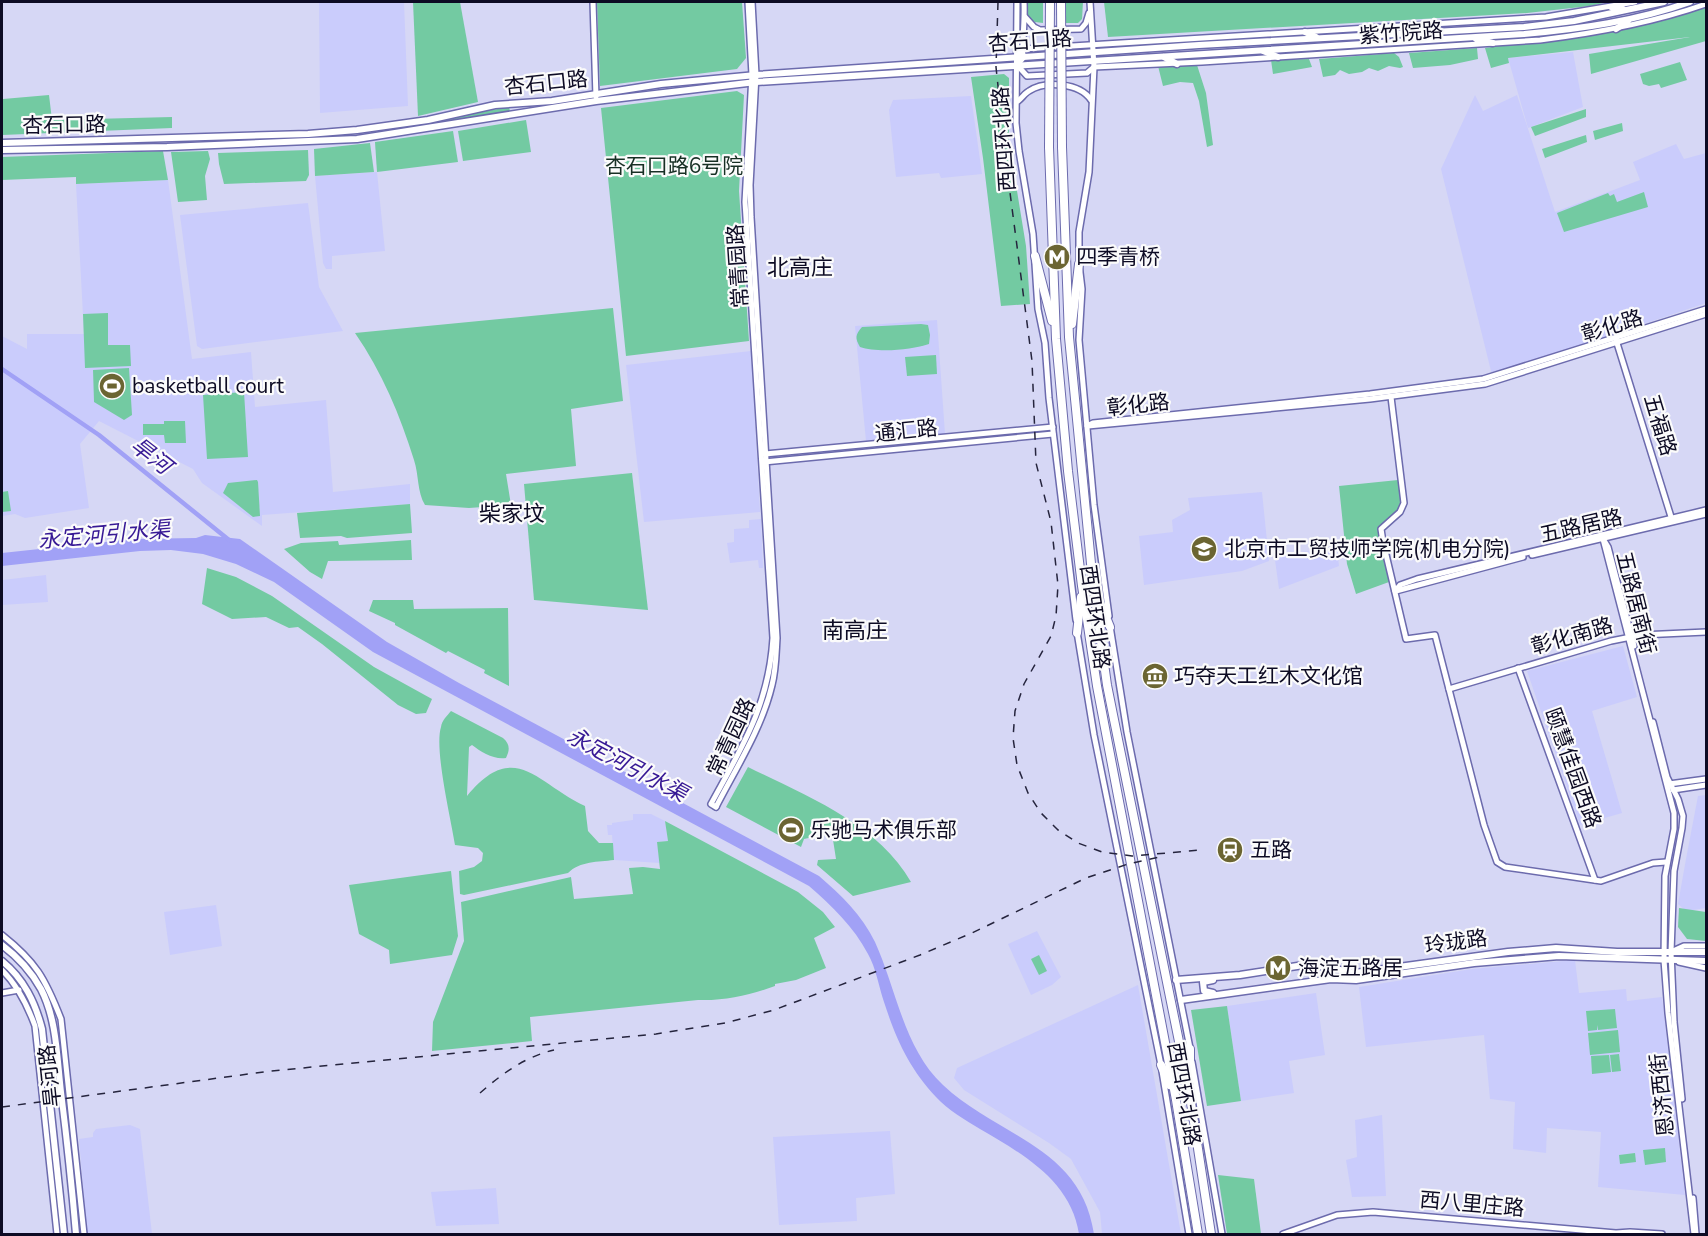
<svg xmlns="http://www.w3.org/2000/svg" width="1708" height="1236" viewBox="0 0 1708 1236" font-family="'Nunito Sans','Noto Sans SC',sans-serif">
<rect width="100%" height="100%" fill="#d6d7f5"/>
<g fill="#caccfc">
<path d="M319,2H404L408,106L320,113Z"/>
<path d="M1573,52L1583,107L1528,128L1508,58Z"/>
<path d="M1475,95L1483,111L1517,95L1555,212L1640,180L1633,162L1676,144L1684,159L1706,153V303L1492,375L1441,169Z"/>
<path d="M971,96L982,174L941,178L939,173L896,177L889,110L893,100Z"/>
<path d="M377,172L385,251L332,256V269H326L323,263L315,176Z"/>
<path d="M168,180L192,359L251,352L255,407L326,400L333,492L410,484V504L262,515V526L202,483L193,469L99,421L80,444L89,508L25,518L15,514L2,516V336L27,349V334H84L76,184Z"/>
<path d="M308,203L319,287L343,331L202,349L197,346L180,215Z"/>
<path d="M937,320L945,434L866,441L855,326Z"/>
<path d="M751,351L760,512L644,522L626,365Z"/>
<path d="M1262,492L1269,561L1242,571L1144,585L1139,536L1173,532L1172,520L1190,510L1188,498Z"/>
<path d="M761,519L763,568H759L758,560L730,563L727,543L734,542V529L749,528V520Z"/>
<path d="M1337,549L1339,566L1279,589L1275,560H1278L1277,554Z"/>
<path d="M46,575L48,602L2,605V580Z"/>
<path d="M1623,646L1637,697L1592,711L1622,813L1580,825L1527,671Z"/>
<path d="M1706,795V908L1686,911L1678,904L1686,859L1698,796Z"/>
<path d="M633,814H651L665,821L668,841L657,842L660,863L614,860L612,835H608L607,825H612V823L633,820Z"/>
<path d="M216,905L222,946L170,955L164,912Z"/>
<path d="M1037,931L1061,977L1052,985L1031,995L1008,944Z"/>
<path d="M1575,960L1579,993L1626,989L1627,1001L1662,997L1685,1195L1598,1187L1601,1132L1547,1128L1546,1153L1513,1149L1515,1102L1490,1099L1484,1035L1366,1047L1359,987L1472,969Z"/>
<path d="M1138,985L1181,1234H1102L1100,1212L1071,1159L1049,1143L964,1090L954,1078L957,1068Z"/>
<path d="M1316,993L1325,1055L1289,1061L1294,1093L1241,1101L1227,1006Z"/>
<path d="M1382,1115L1386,1196L1352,1197L1346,1160L1357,1157L1355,1120Z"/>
<path d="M130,1125L140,1129L152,1234H87L79,1139L93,1137V1133L96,1129Z"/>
<path d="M890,1131L895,1194L856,1198L857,1221L779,1225L773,1137Z"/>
<path d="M496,1188L499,1224L436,1226L431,1192Z"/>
</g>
<g fill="#73caa2">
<path d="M413,2H460L478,102L418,116Z"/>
<path d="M597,2H742L746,58L737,69L600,86Z"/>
<path d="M1027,2H1043V23L1035,22L1028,18Z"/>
<path d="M1065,2H1083L1082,19L1078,23H1065Z"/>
<path d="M1104,2H1608L1590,6L1527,13L1108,37Z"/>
<path d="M1706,6V41L1591,74L1589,54L1690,37L1508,58L1509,63L1491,68L1485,48L1647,24Z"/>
<path d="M1477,48L1478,59L1450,65L1413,68L1409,53Z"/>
<path d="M1394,53L1399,57L1403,67L1400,68L1389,66L1378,71L1369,68L1362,72L1349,74L1340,70L1335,75L1323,77L1319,59Z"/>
<path d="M1309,59L1312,67L1273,74L1271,60Z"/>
<path d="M1680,62L1687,80L1661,88L1659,84L1649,86L1643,84L1640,74Z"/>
<path d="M1163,65L1164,67L1197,65L1206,93L1213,145L1207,147L1199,101L1193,83L1180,82L1163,86L1158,66Z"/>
<path d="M1004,74L1009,78V142L1026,246L1030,304L1001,306L983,158L971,77Z"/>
<path d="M737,91L744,95L739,191L749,341L626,356L601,108Z"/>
<path d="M49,95L52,120L172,117V128L2,135L3,99Z"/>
<path d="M509,107L510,111L442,122L441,119Z"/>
<path d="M1586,109V117L1535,136L1531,127Z"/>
<path d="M526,120L531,152L463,161L458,131Z"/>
<path d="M1622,123L1623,131L1595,140L1593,131Z"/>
<path d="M453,131L458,162L377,172L375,142Z"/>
<path d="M1586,135L1587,142L1545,158L1542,149Z"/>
<path d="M370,143L374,172L315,176L314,149Z"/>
<path d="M308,150L309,175L306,181L224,184L219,164L218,153Z"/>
<path d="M163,151L168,180L76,184V177L2,180V157Z"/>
<path d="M208,151L210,159L205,176L207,200L178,202L171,152Z"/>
<path d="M1644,192L1648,207L1564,232L1557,213L1608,193L1610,196L1614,194L1617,202Z"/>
<path d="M613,308L623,401L571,409L576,466L506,474L511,505L469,508L425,505C417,492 419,475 414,460C400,415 382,372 355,333Z"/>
<path d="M108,313V345H130L131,366L85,368L83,314Z"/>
<path d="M921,324L928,325L930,335L929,344C912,350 877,353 860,347C855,338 855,335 862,327Z"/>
<path d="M936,355L937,374L907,376L905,357Z"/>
<path d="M129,368L132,415L124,420L94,402L93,370Z"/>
<path d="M244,392L248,457L207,459L203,395Z"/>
<path d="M164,421H185L186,443H165L164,435H143V424H164Z"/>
<path d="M632,473L648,610L534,600L524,484Z"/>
<path d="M257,480L258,482L260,516L253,517L223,493L228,483Z"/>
<path d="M1398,480C1403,510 1402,508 1379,526L1381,547L1389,582L1356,594L1347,564L1339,486Z"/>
<path d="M8,491L11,511L2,512V492Z"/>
<path d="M410,504L412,533L347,538L341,536L300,538L297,513Z"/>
<path d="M411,540L412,560L328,561L322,579L310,572L284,549L301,543L338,541L339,545Z"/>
<path d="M207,568L236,577L272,596L374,667L432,699L426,713L416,714L398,705L322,644L298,627L289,628L266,617L232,619L202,604Z"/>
<path d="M373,600H413L414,609L508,608L509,686L484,673L485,670L448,651L446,653L395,625V623L369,611Z"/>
<path d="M451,711L503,738C510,744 510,750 506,758C494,760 481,752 472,745L469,747L467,796C515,738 537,784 585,806L588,831L599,843H613L614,860C598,862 580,861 568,873L464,895L460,894L459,871L474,867L482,861L483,853L478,848L455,845C451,819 434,749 441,727C442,720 447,716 451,711Z"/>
<path d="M748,767C806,796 877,823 911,882L853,896L817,865L818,860L836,859L831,827H812L813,837L804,839L801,847L726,807Z"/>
<path d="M665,821L798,892L823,912L835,927L814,938L826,968L796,980L775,984V986C750,995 725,1001 698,1000L530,1017L532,1041L432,1051L433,1022L464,941L461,902L571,877L574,899L633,894L629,868L643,867L660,869L657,842L668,841Z"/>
<path d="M451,871L458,936L452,955L390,964L389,950L359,934L349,885Z"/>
<path d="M1679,908L1706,912V941L1687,939L1678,927Z"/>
<path d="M1039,955L1047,971L1039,975L1031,959Z"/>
<path d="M1227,1006L1241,1101L1207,1106L1191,1010Z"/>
<path d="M1615,1009L1617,1028L1598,1030L1597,1025V1030L1588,1031L1586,1011Z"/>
<path d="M1618,1030L1620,1052L1590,1055L1588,1033Z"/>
<path d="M1619,1054L1621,1071L1612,1072L1610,1055Z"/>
<path d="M1609,1055L1611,1072L1592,1074L1591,1056Z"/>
<path d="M1665,1148L1666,1162L1645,1165L1643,1150Z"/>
<path d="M1635,1153L1636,1162L1620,1164L1619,1155Z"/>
<path d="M1218,1175L1254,1179L1261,1234H1227Z"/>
</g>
<path fill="#a1a1f6" d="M205,535L240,539L387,642L459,683L819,876C841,895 862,915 875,942C896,988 904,1049 943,1085C998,1137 1081,1146 1094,1234H1079C1071,1181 1023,1154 980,1129C965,1120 948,1110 936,1097C909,1068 896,1039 884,1002C879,987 876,968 868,954C854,927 832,906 809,886L373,652L274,582L236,564L203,554L171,550L140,551L2,566V553L133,539L196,538Z"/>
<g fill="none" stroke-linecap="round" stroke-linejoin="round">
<path stroke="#a1a1f6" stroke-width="4.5" d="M2,369L99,435L229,540"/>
<defs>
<g id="secondary">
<path d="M593,2L596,97"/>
<path d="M1017,2L1016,123L1019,151L1033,234L1038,309L1045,343L1049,398L1076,620"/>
<path d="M1090,2L1094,67L1089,172L1079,232V264L1082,289L1079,340L1094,505L1109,616"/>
<path d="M1025,17L1034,27L1040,30L1081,29L1086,23L1089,13"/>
<path d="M1017,57L1023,49L1546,17L1635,2"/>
<path d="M1017,65L1027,76L1087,73L1094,67L1202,62L1540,40C1597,33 1652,23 1706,4"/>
<path d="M1017,65L1023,58C1022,39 1025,21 1024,2"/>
<path d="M1018,101C1022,98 1025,93 1029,91C1045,80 1080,83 1091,100"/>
<path d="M1616,340L1672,520"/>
<path d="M1391,397L1404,503L1400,512L1381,529L1383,542L1406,639L1435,635L1484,825L1497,862L1505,867L1601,881L1653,863L1666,862"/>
<path d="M1087,426L1093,423L1370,394L1483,379L1706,309"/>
<path d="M1088,426L1370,399L1485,384L1706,314"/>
<path d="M765,454L1053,427"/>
<path d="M764,462L1053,434"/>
<path d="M1602,535L1674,813V829L1665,876L1664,960L1668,1013L1694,1234"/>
<path d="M1605,542L1608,547L1634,646"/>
<path d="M1532,555L1706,514"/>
<path d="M1395,591L1400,585L1417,579L1706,510"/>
<path d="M1396,591L1523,557"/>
<path d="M1110,626L1127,732L1191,1053"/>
<path d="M1077,632L1094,735L1161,1065L1189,1234"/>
<path d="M1518,668L1595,880"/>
<path d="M1449,689L1611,641L1641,635L1706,632"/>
<path d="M1653,722L1667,777L1678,799L1683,816L1682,828L1674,871L1671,952L1674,1022L1682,1099"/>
<path d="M1669,784L1706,779"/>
<path d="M1673,790L1706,785"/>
<path d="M716,807L711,804C742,747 769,705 773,638L745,202L752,75L748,2"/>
<path d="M716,807C736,768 762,728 772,685C776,670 776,654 777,638L751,217L750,185L756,75L752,2"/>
<path d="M2,935C36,962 45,978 61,1019L84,1234"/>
<path d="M1673,951L1684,946H1706"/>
<path d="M1679,962L1706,968"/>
<path d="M2,970C18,986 27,1004 35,1026L57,1234"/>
<path d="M2,993L19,990"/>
<path d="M1192,1062L1222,1234"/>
<path d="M1693,1198L1696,1234"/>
<path d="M1283,1234L1337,1215L1373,1212L1616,1233L1630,1232L1662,1234"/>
</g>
<g id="primary">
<path d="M1611,7L1623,9"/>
<path d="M1616,29L1628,21"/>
<path d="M1305,32L1316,37"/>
<path d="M1476,39L1493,43"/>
<path d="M1263,51L1278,57"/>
<path d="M1164,57L1177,64"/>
<path d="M2,143L308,134L357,130L428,120L495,105L552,101L661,84L756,75L1199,45L1524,27L1574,21L1664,2"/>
<path d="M2,150L167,147L357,139L596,101L756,82L1524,34C1580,29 1637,21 1690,2"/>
<path d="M2,945C18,957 31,971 41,989C57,1020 57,1058 61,1092C67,1140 72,1187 76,1234"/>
<path d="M2,961C24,979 35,1002 42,1029L64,1234"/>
<path d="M1176,980L1240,975L1310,964L1355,973L1508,952L1556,948L1617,952H1706"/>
<path d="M1213,980L1203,982L1204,991L1213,993"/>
<path d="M1181,1000L1331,979L1356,980L1474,963L1559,956L1706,961"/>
</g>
<g id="highway">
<path d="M1049,147L1056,339L1068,471L1082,586L1097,686L1176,1100L1198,1234"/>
<path d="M1062,147L1069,337L1093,584L1107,685L1190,1096L1211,1234"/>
<path d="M1035,256L1052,321"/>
<path d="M1072,324L1079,264"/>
<path d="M1097,595L1110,627"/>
<path d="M1077,633L1081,597"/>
<path d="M1161,1065L1170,1085"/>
<path d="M1190,1080V1049"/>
</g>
</defs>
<use href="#secondary" stroke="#6c6bad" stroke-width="8"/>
<use href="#primary" stroke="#6c6bad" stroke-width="9"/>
<use href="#highway" stroke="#6c6bad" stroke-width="10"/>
<use href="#secondary" stroke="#fff" stroke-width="5"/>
<use href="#primary" stroke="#fff" stroke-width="6"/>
<use href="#highway" stroke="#fff" stroke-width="8"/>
<g stroke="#25243d" stroke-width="1.5" stroke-dasharray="8 8" stroke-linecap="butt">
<path d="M998,2L996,67L1006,162L1032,361L1036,463L1051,522L1058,585L1056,616L1051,636L1024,684L1015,711L1013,738L1017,765L1028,793L1041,813L1058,830L1078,843L1102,852L1132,856L1201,850"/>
<path d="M480,1093C502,1074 524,1057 554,1050"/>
<path d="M2,1107L271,1071L656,1034L725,1023L774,1010L920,955L972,933L1086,878L1128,864L1160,857"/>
</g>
<defs>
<g id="highway-bridge">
<path d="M1061,2L1062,147"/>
<path d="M1049,147L1050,2"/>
</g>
</defs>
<use href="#highway-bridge" stroke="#6c6bad" stroke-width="10" stroke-linecap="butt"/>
<use href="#highway-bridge" stroke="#fff" stroke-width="8"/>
</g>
<defs>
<symbol id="metro-disc" viewBox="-11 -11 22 22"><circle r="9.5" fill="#6b6532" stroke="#fbfbfb"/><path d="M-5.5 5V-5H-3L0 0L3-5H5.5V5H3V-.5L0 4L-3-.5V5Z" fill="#fff"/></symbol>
<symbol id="stadium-disc" viewBox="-11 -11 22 22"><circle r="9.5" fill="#6b6532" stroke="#fbfbfb"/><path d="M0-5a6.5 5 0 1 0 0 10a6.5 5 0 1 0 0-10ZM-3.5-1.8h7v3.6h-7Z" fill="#fff"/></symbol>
<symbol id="university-disc" viewBox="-11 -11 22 22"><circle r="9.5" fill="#6b6532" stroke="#fbfbfb"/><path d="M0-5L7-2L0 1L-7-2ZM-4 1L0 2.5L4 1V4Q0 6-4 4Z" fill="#fff"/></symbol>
<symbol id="museum-disc" viewBox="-11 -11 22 22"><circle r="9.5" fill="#6b6532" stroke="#fbfbfb"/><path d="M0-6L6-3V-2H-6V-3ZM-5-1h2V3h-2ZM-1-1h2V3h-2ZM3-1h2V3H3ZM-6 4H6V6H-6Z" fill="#fff"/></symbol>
<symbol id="station-disc" viewBox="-11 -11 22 22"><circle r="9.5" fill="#6b6532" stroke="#fbfbfb"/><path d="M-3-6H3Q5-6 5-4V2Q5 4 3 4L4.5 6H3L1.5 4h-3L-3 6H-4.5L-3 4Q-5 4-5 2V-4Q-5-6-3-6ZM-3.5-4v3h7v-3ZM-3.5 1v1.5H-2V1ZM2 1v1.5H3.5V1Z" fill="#fff"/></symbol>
</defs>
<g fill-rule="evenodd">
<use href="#metro-disc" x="1042" y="242" width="30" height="30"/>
<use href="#stadium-disc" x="97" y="371" width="30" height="30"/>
<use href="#university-disc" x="1189" y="534" width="30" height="30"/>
<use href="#museum-disc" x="1140" y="661" width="30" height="30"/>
<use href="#stadium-disc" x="776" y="815" width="30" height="30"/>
<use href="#station-disc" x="1215" y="835" width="30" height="30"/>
<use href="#metro-disc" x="1263" y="953" width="30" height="30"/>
</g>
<g text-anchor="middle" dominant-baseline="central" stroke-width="4.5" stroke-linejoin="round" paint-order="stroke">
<g font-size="21" fill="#0d0b24" stroke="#fbfbfb">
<text transform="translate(1401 33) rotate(-4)">紫竹院路</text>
<text transform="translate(1030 41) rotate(-4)">杏石口路</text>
<text transform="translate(546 83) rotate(-6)">杏石口路</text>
<text transform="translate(64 125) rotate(-1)">杏石口路</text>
<text transform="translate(1004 139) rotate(-94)">西四环北路</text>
<text transform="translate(738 266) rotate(-94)">常青园路</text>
<text transform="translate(1612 326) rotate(-17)">彰化路</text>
<text transform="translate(1138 405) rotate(-6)">彰化路</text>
<text transform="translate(1660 425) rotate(73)">五福路</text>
<text transform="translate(906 431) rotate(-6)">通汇路</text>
<text transform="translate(1581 526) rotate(-13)">五路居路</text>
<text transform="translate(1636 603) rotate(76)">五路居南街</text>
<text transform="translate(1095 617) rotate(82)">西四环北路</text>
<text transform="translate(1572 636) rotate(-16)">彰化南路</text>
<text transform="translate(731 737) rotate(-65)">常青园路</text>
<text transform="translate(1573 768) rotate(70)">颐慧佳园西路</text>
<text transform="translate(1456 942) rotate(-8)">玲珑路</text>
<text transform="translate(50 1076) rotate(-96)">旱河路</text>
<text transform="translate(1184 1094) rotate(80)">西四环北路</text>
<text transform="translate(1662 1095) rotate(-96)">恩济西街</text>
<text transform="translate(1472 1204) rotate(5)">西八里庄路</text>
</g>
<g font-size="21" fill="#172f24" stroke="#fbfbfb">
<text x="674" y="166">杏石口路6号院</text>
</g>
<g font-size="21" fill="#0d0b24" stroke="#fbfbfb" text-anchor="start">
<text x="1076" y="257">四季青桥</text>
<text x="132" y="386">basketball court</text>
<text x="1224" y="549">北京市工贸技师学院(机电分院)</text>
<text x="1174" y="676">巧夺天工红木文化馆</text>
<text x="810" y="830">乐驰马术俱乐部</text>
<text x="1250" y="850">五路</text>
<text x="1298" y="968">海淀五路居</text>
</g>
<g font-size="22" fill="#0d0b24" stroke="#fbfbfb">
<text x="800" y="268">北高庄</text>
<text x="512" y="514">柴家坟</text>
<text x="855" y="631">南高庄</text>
</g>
<g font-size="22" font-style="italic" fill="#371995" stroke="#fbfbfb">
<text transform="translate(151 456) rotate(38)">旱河</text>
<text transform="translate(104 535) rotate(-5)">永定河引水渠</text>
<text transform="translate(627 765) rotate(28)">永定河引水渠</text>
</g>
</g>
<rect width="1708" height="1236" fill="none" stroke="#0d0b24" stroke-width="6"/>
</svg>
